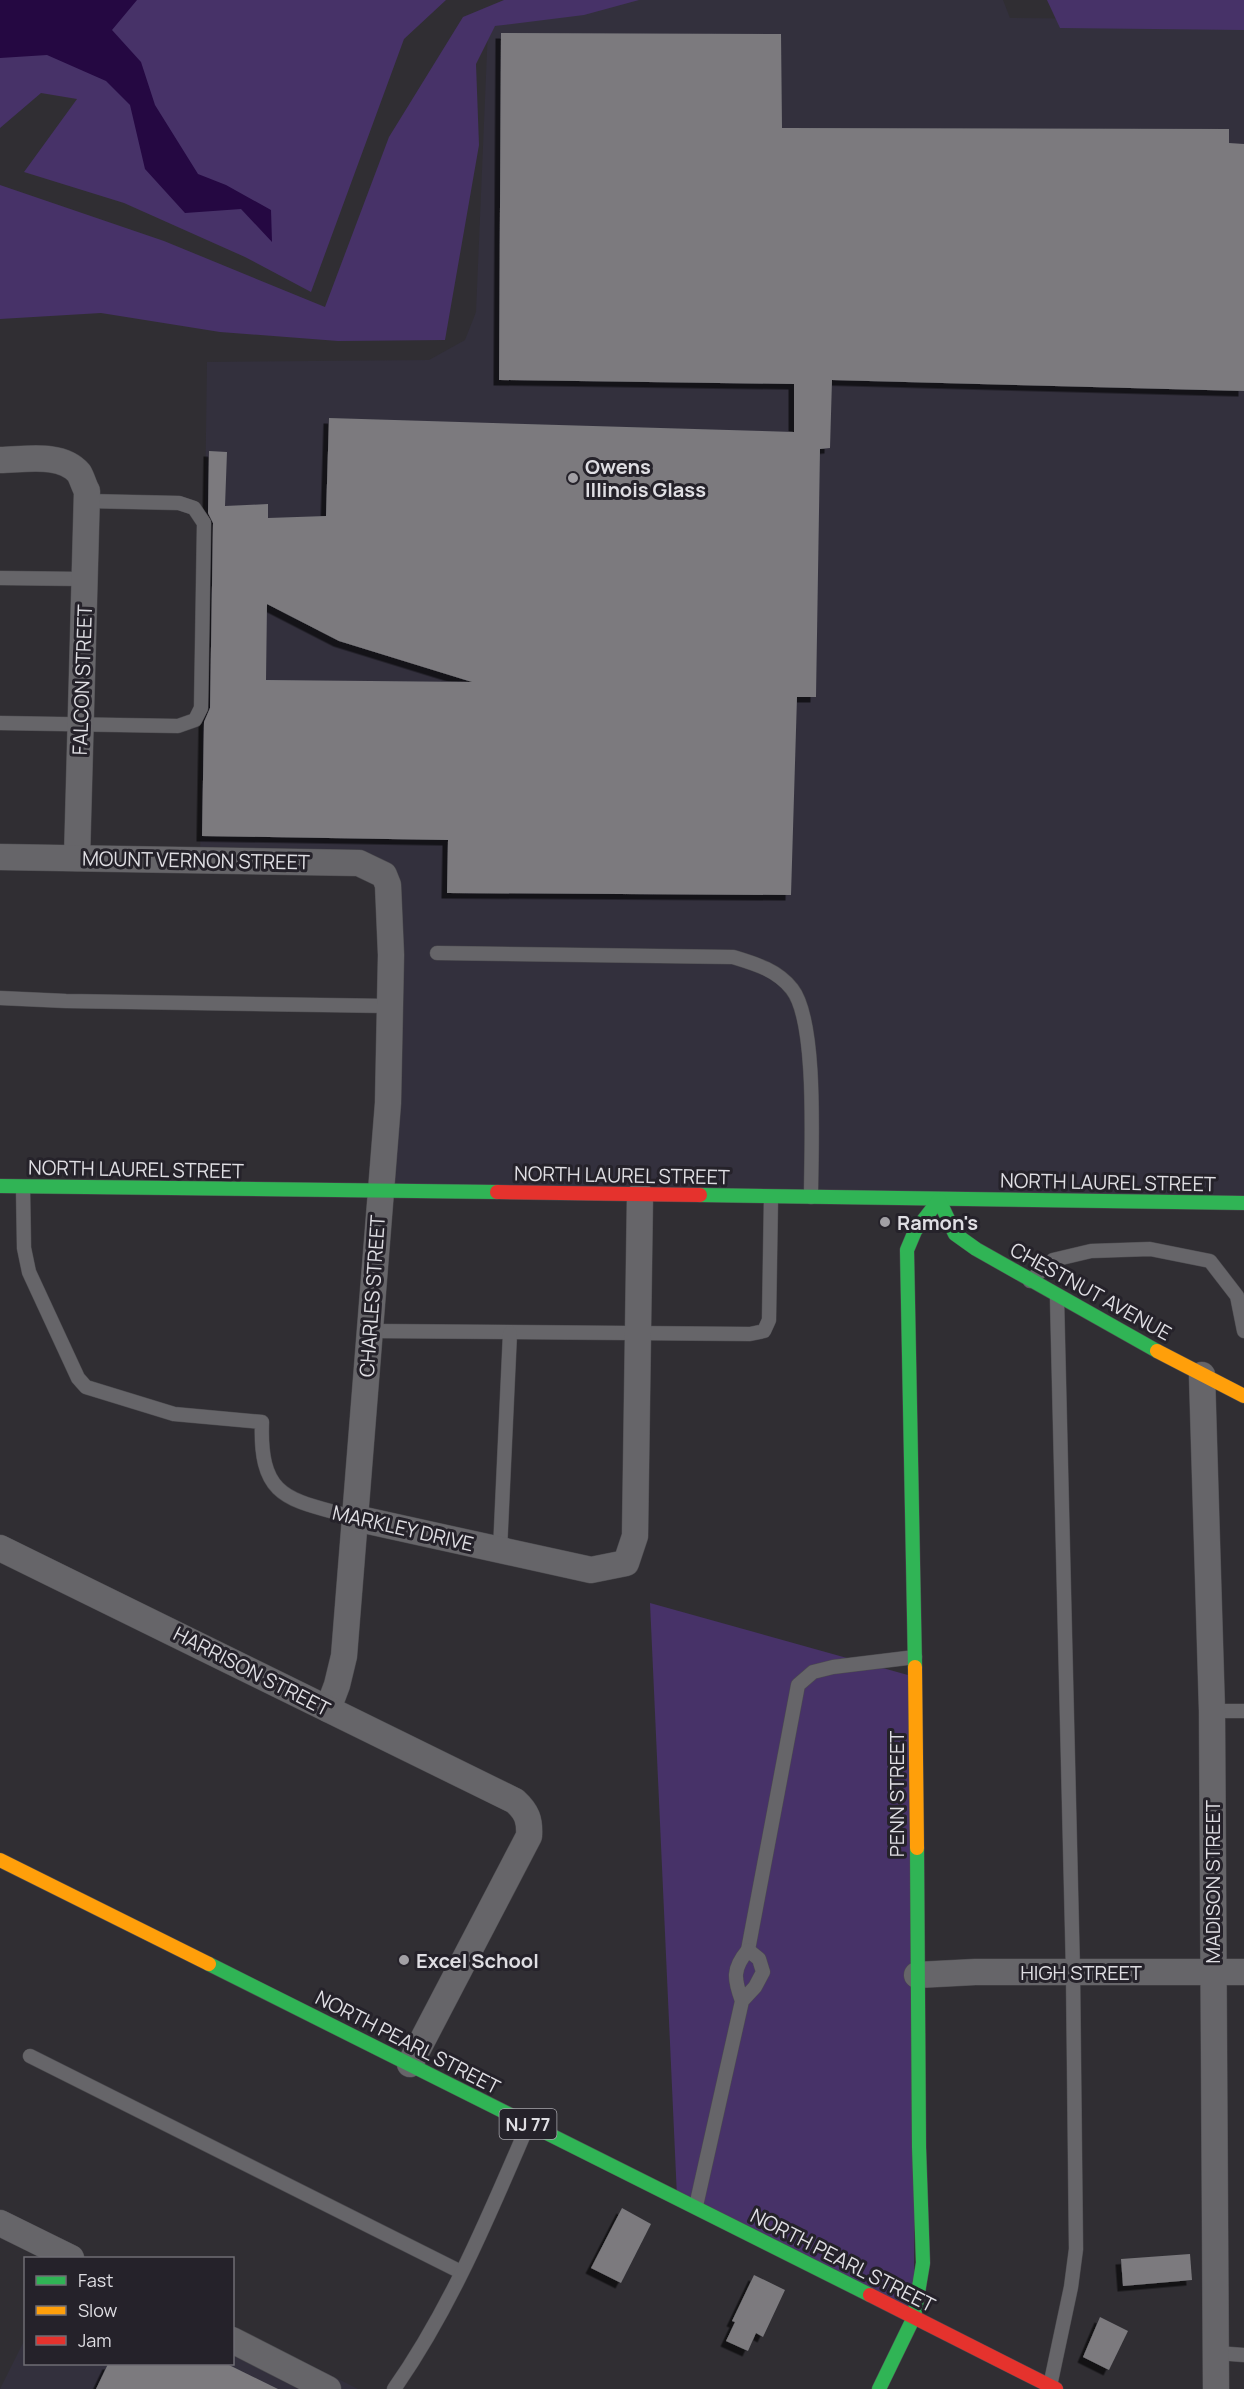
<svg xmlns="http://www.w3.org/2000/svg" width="1244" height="2389" viewBox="0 0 1244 2389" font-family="Manrope,sans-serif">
<defs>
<filter id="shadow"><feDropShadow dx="-5.5" dy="5.5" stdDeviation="0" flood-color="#0009"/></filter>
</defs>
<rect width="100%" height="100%" fill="#302e33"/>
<g fill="#33303d">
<path d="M601,0H1003L1010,18L1244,20V1203L381,1190L388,885L359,863L200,860L207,362L429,360L465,340L476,312L488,28Z"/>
<path d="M233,2326L358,2389H0L25,2339L26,2364H232Z"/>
</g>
<g fill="#473268">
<path d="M0,0H446L404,39L311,292L245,257L124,203L24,172L77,99L41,93L0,128Z"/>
<path d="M504,0H639L584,15L495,26L476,64L479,145L445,340L338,341L220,332L101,313L0,319V185L164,241L325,307L389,137L463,17Z"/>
<path d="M1047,0H1244V30L1060,28Z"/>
<path d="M650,1603L915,1677L914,2317L677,2197Z"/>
</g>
<path fill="#250842" d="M0,0H137L112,30L141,62L155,105L198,174L226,185L271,210L272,242L241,209L185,213L145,169L130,105L106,81L47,55L0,58Z"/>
<g fill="#7b7a7e" fill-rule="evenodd" filter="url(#shadow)">
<path d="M501,33L781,34L782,128L1229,129V143L1244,144V391L832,380L830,448L820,449L816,697H797L791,895L447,893L448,840L202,836L204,722L210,708L213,523L208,513L209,451L227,452L225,506L268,504V518L326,516L329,418L794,432V384L499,380ZM267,604L339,641L472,682L266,680Z"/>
<path d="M622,2208L651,2224L621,2283L591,2268Z"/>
<path d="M1190,2254L1192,2280L1123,2286L1121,2259Z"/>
<path d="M754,2275L785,2290L763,2337L756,2333L748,2351L726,2341L735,2322L732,2321Z"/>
<path d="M1100,2317L1128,2331L1109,2370L1083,2357Z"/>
<path d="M108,2364H227L278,2389H96Z"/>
</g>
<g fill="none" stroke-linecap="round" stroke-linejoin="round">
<defs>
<g id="lane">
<path d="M0,578L85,579"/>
<path d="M0,723L178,726L195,720L201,708L204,523L194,508L179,503L87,501"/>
<path d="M437,953L733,957C756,964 777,970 792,989C818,1022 811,1153 811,1197"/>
<path d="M0,998L66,1001L390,1006"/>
<path d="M23,1187L24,1248L29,1272L78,1378L86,1387L174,1414L262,1422C259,1501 290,1499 355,1518"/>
<path d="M1030,1281L1053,1260L1091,1251L1150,1249L1210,1261L1237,1296L1244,1331"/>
<path d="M370,1331L750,1334L764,1331L769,1320L771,1197"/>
<path d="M500,1550L510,1333"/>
<path d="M1212,1711H1244"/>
<path d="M748,1950L798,1685L813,1672L833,1667L915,1657"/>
<path d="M30,2056L461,2272"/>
<path d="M696,2206L742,2001L755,1987L763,1972L759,1959L748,1950C732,1969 734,1979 742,2001"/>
<path d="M1217,2353L1244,2355"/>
<path d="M1050,2386L1071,2287L1076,2249L1073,1972L1057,1298"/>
<path d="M394,2389C451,2308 489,2215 528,2125"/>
</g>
<g id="street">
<path d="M0,460C24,460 61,452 79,473C82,478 84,486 87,491L77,858"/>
<path d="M0,857L359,863L384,875L388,885L391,955L388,1103L344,1656L337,1685L328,1709"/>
<path d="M1202,1375L1212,1711L1216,2389"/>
<path d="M355,1518L591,1570L626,1563L635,1536L640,1195"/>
<path d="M0,1548L515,1801C527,1812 530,1820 529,1836L410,2064"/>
<path d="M917,1975L975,1972H1244"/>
<path d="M0,2223L71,2258"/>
<path d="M232,2340L328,2389"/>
</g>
<g id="fast">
<path d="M0,1186L497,1192"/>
<path d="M700,1195L1244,1203"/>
<path d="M915,1667L907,1250L915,1231L939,1200L955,1234L976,1249L1157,1351"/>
<path d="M209,1964L870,2295"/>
<path d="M879,2389L914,2317L923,2263L919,2147L917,1848"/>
</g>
<g id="slow">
<path d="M1157,1351L1244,1396"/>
<path d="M915,1667L917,1848"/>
<path d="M0,1860L209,1964"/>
</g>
<g id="jam">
<path d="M497,1192L700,1195"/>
<path d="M870,2295L1056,2389"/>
</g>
</defs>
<use href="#lane" stroke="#4c4b4f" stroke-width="15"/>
<use href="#street" stroke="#4c4b4f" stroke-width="27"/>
<use href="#fast" stroke="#4c4b4f" stroke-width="15"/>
<use href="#slow" stroke="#4c4b4f" stroke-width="15"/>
<use href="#jam" stroke="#4c4b4f" stroke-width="15"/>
<use href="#lane" stroke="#666569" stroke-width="14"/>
<use href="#street" stroke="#666569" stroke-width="26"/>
<use href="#fast" stroke="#30b455" stroke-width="14"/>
<use href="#slow" stroke="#ff9f0a" stroke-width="14"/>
<use href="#jam" stroke="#e5322d" stroke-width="14"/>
</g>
<g fill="#a2a0a5" stroke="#25222a" stroke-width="2">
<circle cx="573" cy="478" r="6"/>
<circle cx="885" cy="1222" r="6"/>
<circle cx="404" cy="1960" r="6"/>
</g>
<g text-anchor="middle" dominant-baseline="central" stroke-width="6" stroke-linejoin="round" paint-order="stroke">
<rect fill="#25222a" stroke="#a7a6ac" stroke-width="1.5" x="499.5" y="2109" width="57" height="30" rx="4.5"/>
<g font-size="18" font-weight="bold" fill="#dfdee3">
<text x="528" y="2124">NJ 77</text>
</g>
<g font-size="20" font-weight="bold" fill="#dfdee3" stroke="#25222a" text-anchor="start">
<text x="585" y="466">Owens<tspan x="585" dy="23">Illinois Glass</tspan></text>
<text x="897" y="1222">Ramon's</text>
<text x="416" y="1960">Excel School</text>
</g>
<g font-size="20" fill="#dfdee3" stroke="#25222a">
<text transform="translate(82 680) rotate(-88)">FALCON STREET</text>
<text transform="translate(196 860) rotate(1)">MOUNT VERNON STREET</text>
<text transform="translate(136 1169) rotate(1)">NORTH LAUREL STREET</text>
<text transform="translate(622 1175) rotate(1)">NORTH LAUREL STREET</text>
<text transform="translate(1108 1182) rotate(1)">NORTH LAUREL STREET</text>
<text transform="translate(1091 1291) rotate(29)">CHESTNUT AVENUE</text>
<text transform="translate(372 1296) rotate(-86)">CHARLES STREET</text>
<text transform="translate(403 1528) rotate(13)">MARKLEY DRIVE</text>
<text transform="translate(252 1671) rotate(27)">HARRISON STREET</text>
<text transform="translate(896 1794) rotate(-90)">PENN STREET</text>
<text transform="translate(1212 1882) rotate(-90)">MADISON STREET</text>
<text x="1081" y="1972">HIGH STREET</text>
<text transform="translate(408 2042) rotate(27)">NORTH PEARL STREET</text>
<text transform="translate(843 2260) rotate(27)">NORTH PEARL STREET</text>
</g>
</g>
<rect x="24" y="2257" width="210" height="108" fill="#25222a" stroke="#6f6d74" stroke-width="1.5"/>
<rect x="36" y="2276" width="30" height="9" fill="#30b455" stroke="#6f6d74" stroke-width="1.5"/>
<text x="78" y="2287" font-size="18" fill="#dfdee3">Fast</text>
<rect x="36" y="2306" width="30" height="9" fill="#ff9f0a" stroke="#6f6d74" stroke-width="1.5"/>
<text x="78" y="2317" font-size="18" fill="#dfdee3">Slow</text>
<rect x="36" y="2336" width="30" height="9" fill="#e5322d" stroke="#6f6d74" stroke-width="1.5"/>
<text x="78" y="2347" font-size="18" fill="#dfdee3">Jam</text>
</svg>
